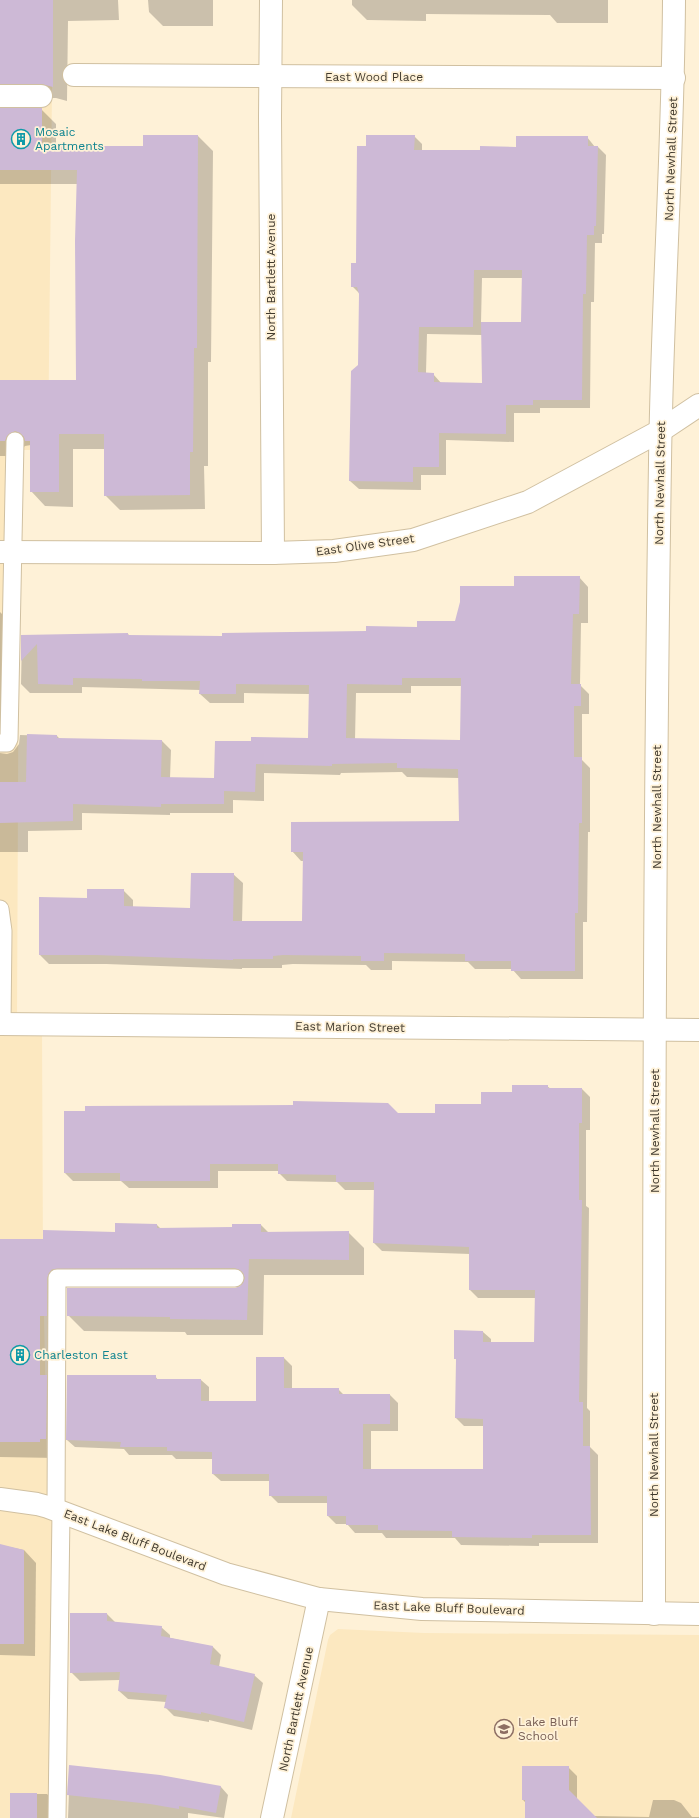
<svg xmlns="http://www.w3.org/2000/svg" width="699" height="1818" viewBox="0 0 699 1818" font-family="'Work Sans',sans-serif">
<rect width="100%" height="100%" fill="#fef1d7"/>
<g fill="#fce8c0">
<path d="M0,0H53L48,450H23L19,580L17,1023L42,1024L43,1268L48,1507L61,1512L57,1818H0Z"/>
<path d="M338,1629L424,1633L699,1635V1818H291L328,1640L330,1635Z"/>
</g>
<g fill="#0003" fill-rule="evenodd">
<path d="M0,0H118L119,20L68,21L67,101L56,98H15L4,104L2,109H41L56,124V147H144L198,136L213,151L211,362H208V466H204L205,509L120,510L105,495V449H73V507L45,506L31,491V445L25,446L21,450L19,456H0V381H77L78,184H0Z"/>
<path d="M148,0H213V26H163L149,12Z"/>
<path d="M352,0H608V23H557L550,15L426,14V21L367,20L352,5Z"/>
<path d="M414,136L422,144V151H481L517,148L587,137L595,147H598L606,155L604,234H602V243H595L594,302H591L590,408H540V413H514V442L446,440V475H421V490L359,489L350,481L359,365L360,294L352,286L357,264L367,147ZM482,278H523L522,323H481ZM427,334L482,335L483,384H442L433,374L426,373Z"/>
<path d="M579,577L588,587V623H581L580,685L589,694V714H582V760L590,768V832H588L587,922H583V979H521L512,969H475L468,962L392,961V970H371L366,965L293,964L282,965V968H242V969L106,964H49L40,955L88,899L123,890L133,900V907L191,909L233,874L243,883L242,922H303L304,861H301L292,851L460,822L459,778L407,777L402,772L341,773L340,775L264,773V801L233,800V813H170V815L82,813V830L28,831V852H0V753L7,754L13,752L19,744L20,735L57,736L60,739L162,741L171,750L170,779H215L252,742L309,739V694L244,693V703H210L200,694V690L82,687V693H30L21,684L22,636L128,634L130,636L223,637L367,632L418,628L456,622L515,587ZM411,686H462L461,741L355,740L356,693H411Z"/>
<path d="M0,612L10,622L8,712L0,721Z"/>
<path d="M547,1086L551,1089H582L590,1097V1130H586V1206L589,1208L587,1408L590,1411V1447L598,1455V1543H539V1546L461,1545L455,1538H386L382,1533H355L347,1524H336L328,1516V1503H278L270,1495V1481H221L213,1474V1459H176L172,1455H129L124,1449L75,1447L67,1440L155,1376L158,1380H201L209,1387V1402H258L284,1358L292,1366V1389H338L344,1395H390L398,1403V1431H371V1470H484V1426H464L456,1418L457,1361L455,1358V1331L483,1332L491,1339V1343H535L536,1298H478L470,1290V1254L382,1251L374,1243L375,1190H345L337,1182L287,1181L279,1173V1171H218V1188H129L121,1181H73L65,1173L397,1114H436L482,1105L513,1093Z"/>
<path d="M157,1225L161,1229L233,1228L261,1225L269,1233L348,1232L364,1248V1275H264L263,1335H187L185,1332L84,1331L68,1315L235,1289L241,1287L243,1284L69,1285L64,1289L56,1458L0,1457V1240H44L116,1233Z"/>
<path d="M0,1545L24,1550L36,1563L35,1656L0,1655Z"/>
<path d="M107,1614L116,1623L161,1627L170,1635V1638L213,1647L221,1655L219,1667L254,1675L263,1683L252,1730L209,1720V1722L174,1716L165,1707L166,1702L128,1699L119,1691L120,1680L80,1681L71,1672Z"/>
<path d="M70,1766L160,1776L221,1787L228,1795L224,1818L188,1813V1818H68Z"/>
<path d="M568,1767L577,1776V1799L594,1816L649,1817L653,1800H674L681,1803L692,1817H699V1818H526V1803L523,1800Z"/>
<path d="M11,1794H47L54,1801L55,1818H11Z"/>
</g>
<g fill="#cdb9d6" fill-rule="evenodd">
<path d="M0,0H53V87L41,84H0Z"/>
<path d="M0,108H42V146H143V135H198L197,348H194L193,452H190V495L104,496V434H59V492H30V441H25L24,437L20,433L15,431L7,436L5,441H0V380H76L75,241L77,170H0Z"/>
<path d="M366,135H415L414,150H480V146L516,147V136H588V146H598L596,226H594V235H587L586,294H583L582,400H533V405H506V434L439,433V467H413V482L349,481L351,371L358,365L359,294L357,287H351V263H356L357,146H366ZM474,270H522L521,322H481L482,383L434,382V373L418,372L419,327H473Z"/>
<path d="M514,576H580L579,614H573L571,684H581V706H574V757H582V823H579L578,913H575V971H511V961H465V954L384,953V961H361V956L283,955L273,956V959H233V960L96,955H39V897L87,898V889H124V906L190,908L191,873H234L233,921H302L303,852H291V822L459,821L458,769L397,768V763L332,764V766L256,764L255,792L224,791V804H161V807L73,804V821L0,823V782H26L27,734L57,735V738L162,740L161,777L214,778L215,741H251V737L308,738L309,685L236,684V694H199L200,681H142V679L73,678V685L38,684L37,644L21,661V635L128,633V635L222,636V633L366,631V626L417,627V621H455L460,602V586H514ZM402,678H461L460,740L346,738L347,684L402,685Z"/>
<path d="M512,1085H548V1088H582V1123H579V1200H582L579,1402H583V1446H590L591,1535H532V1538L452,1537V1531L378,1530V1525H346V1516H327V1496H269V1474H212V1452L167,1451V1447H120L121,1442L66,1440L67,1375H156V1379H201V1401H256V1357H284V1388H339V1394H390V1424H363V1469H483V1419L455,1418L456,1359H454V1330L483,1331V1342H534L535,1290H469V1247L373,1243L374,1182H336V1175L278,1174V1164H210V1181H120V1173H64V1111H85V1106L293,1105V1101L388,1103L398,1113H435V1104H481V1092H512Z"/>
<path d="M115,1223L157,1224V1228L232,1227V1224H261V1232L349,1231V1260L249,1259L247,1320L170,1319V1317L67,1316V1288H235L240,1286L245,1278L243,1273L235,1268L52,1269L49,1273L47,1278V1316H40V1375H47L46,1439H40V1442H0V1239H43V1230L115,1232Z"/>
<path d="M0,1544L24,1550V1644H0Z"/>
<path d="M70,1613H107V1621L162,1626L161,1636L213,1646L210,1664L255,1674L244,1722L201,1712V1714L164,1708L167,1695L118,1691L120,1672L70,1673Z"/>
<path d="M69,1765L160,1775L221,1786L216,1813L179,1806V1809L150,1804L67,1795Z"/>
<path d="M522,1766H569V1790L597,1818H525V1800H522Z"/>
<rect x="10" y="1793" width="27" height="25"/>
</g>
<g fill="none" stroke-linecap="round" stroke-linejoin="round">
<defs>
<g id="lane">
<path d="M0,743H7L9,739L15,441"/>
<path d="M0,909L3,931L2,1024"/>
<path d="M56,1510L57,1278H235"/>
<path d="M57,1818L61,1512"/>
</g>
<g id="street">
<path d="M271,0L270,117L273,553"/>
<path d="M74,75L674,78"/>
<path d="M0,96H41"/>
<path d="M0,552L273,553L334,551L413,540L528,502L660,431L699,405"/>
<path d="M0,1024L699,1030"/>
<path d="M0,1499L37,1504L48,1507L226,1574L319,1599L422,1609L699,1614"/>
<path d="M654,1614C654,1230 654,846 660,462C662,308 673,154 674,0"/>
<path d="M272,1818L319,1599"/>
</g>
</defs>
<use href="#lane" stroke="#d0c0a1" stroke-width="19"/>
<use href="#street" stroke="#d0c0a1" stroke-width="24"/>
<use href="#lane" stroke="#fff" stroke-width="17"/>
<use href="#street" stroke="#fff" stroke-width="22"/>
</g>
<defs>
<symbol id="building-ring" viewBox="-11 -11 22 22"><circle r="9.5" fill="#fef1d7" stroke="#0f9aa8" stroke-width="1.5"/><path d="M-4-6H4V6H1V3H-1V6H-4ZM-2.5-4.3h1.7v1.8h-1.7ZM.8-4.3h1.7v1.8H.8ZM-2.5-1h1.7V.8h-1.7ZM.8-1h1.7V.8H.8Z" fill="#0f9aa8"/></symbol>
<symbol id="school-ring" viewBox="-11 -11 22 22"><circle r="9.5" fill="#fef1d7" stroke="#8d6e63" stroke-width="1.5"/><path d="M0-5L7-2L0 1L-7-2ZM-4 1L0 2.5L4 1V4Q0 6-4 4Z" fill="#8d6e63"/></symbol>
</defs>
<g fill-rule="evenodd">
<use href="#building-ring" x="10" y="128" width="22" height="22"/>
<use href="#building-ring" x="9" y="1344" width="22" height="22"/>
<use href="#school-ring" x="493" y="1718" width="22" height="22"/>
</g>
<g text-anchor="middle" dominant-baseline="central" stroke-width="3.5" stroke-linejoin="round" paint-order="stroke">
<g font-size="12" fill="#40392d" stroke="#fef1d7">
<text x="374" y="77">East Wood Place</text>
<text transform="translate(671 159) rotate(-88)">North Newhall Street</text>
<text transform="translate(271 277) rotate(-90)">North Bartlett Avenue</text>
<text transform="translate(660 483) rotate(-89)">North Newhall Street</text>
<text transform="translate(365 545) rotate(-8)">East Olive Street</text>
<text transform="translate(657 807) rotate(-90)">North Newhall Street</text>
<text transform="translate(350 1027) rotate(1)">East Marion Street</text>
<text transform="translate(655 1131) rotate(-90)">North Newhall Street</text>
<text transform="translate(654 1455) rotate(-90)">North Newhall Street</text>
<text transform="translate(135 1540) rotate(21)">East Lake Bluff Boulevard</text>
<text transform="translate(449 1608) rotate(2)">East Lake Bluff Boulevard</text>
<text transform="translate(296 1709) rotate(-78)">North Bartlett Avenue</text>
</g>
<g font-size="12" fill="#0d838f" stroke="#fef1d7" text-anchor="start">
<text x="35" y="132">Mosaic<tspan x="35" dy="14">Apartments</tspan></text>
<text x="34" y="1355">Charleston East</text>
</g>
<g font-size="12" fill="#785e54" stroke="#fef1d7" text-anchor="start">
<text x="518" y="1722">Lake Bluff<tspan x="518" dy="14">School</tspan></text>
</g>
</g>
</svg>
